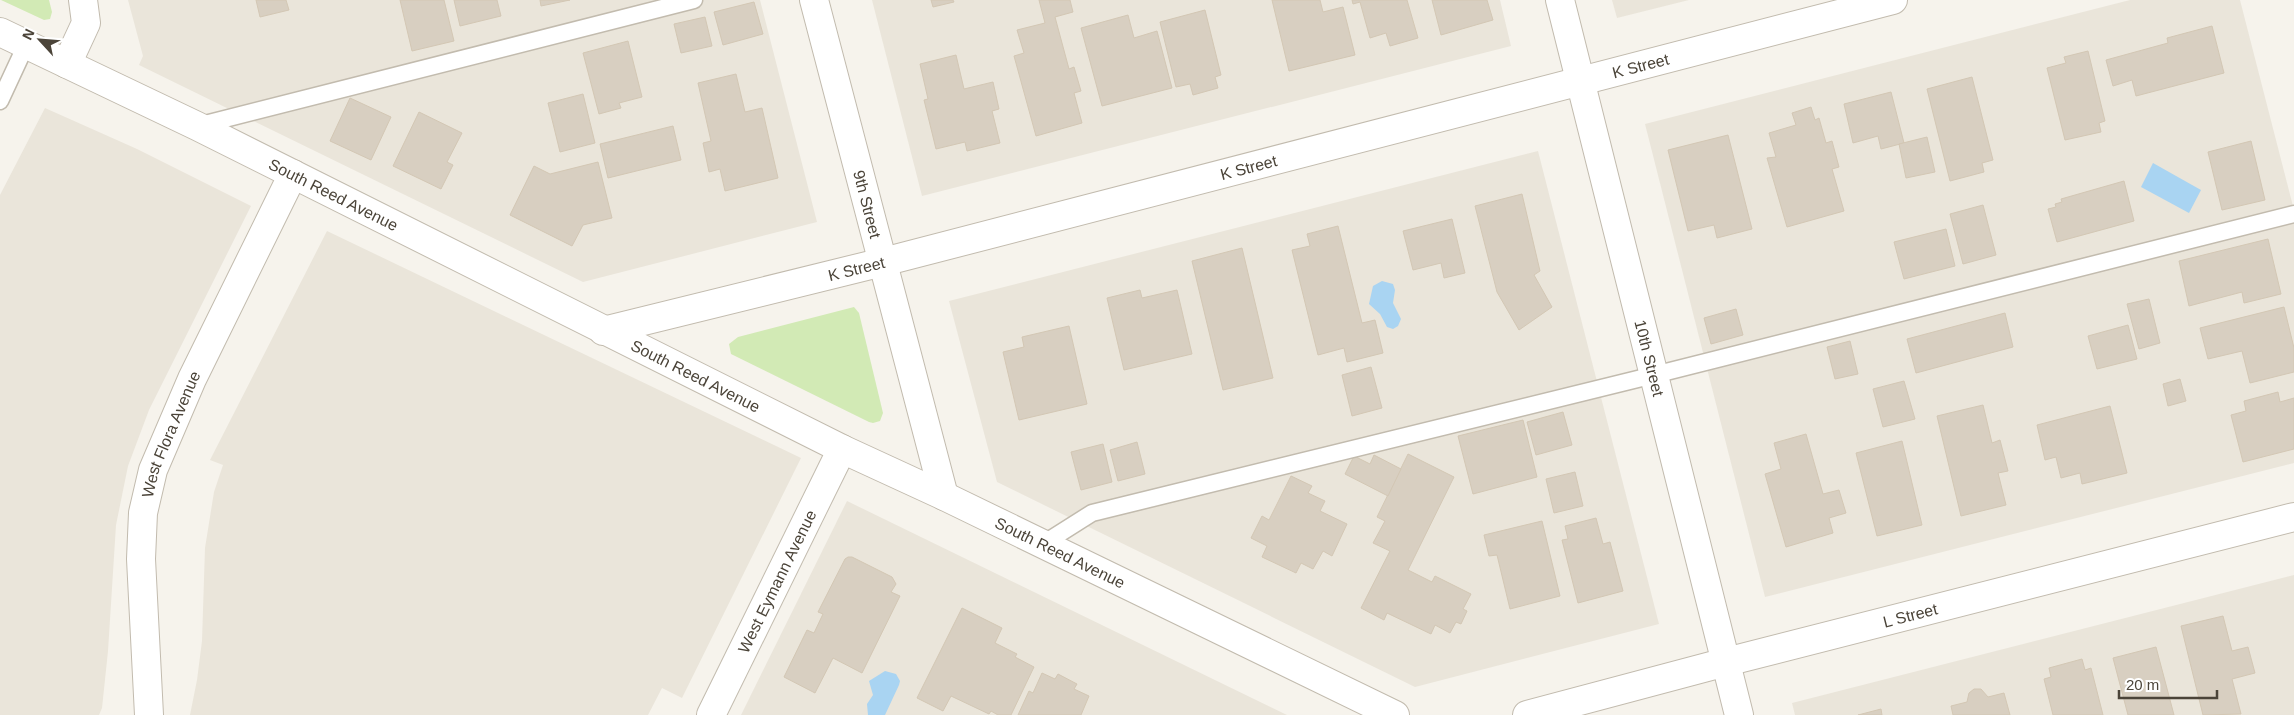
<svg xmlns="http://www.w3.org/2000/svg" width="2294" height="715" viewBox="0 0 2294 715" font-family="Helvetica,sans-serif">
<rect width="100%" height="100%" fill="#f6f3ec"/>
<g fill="#eae5da">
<path d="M128,0H760L817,222L583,282L139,65L143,56Z"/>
<path d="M872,0H1500L1511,46L922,196Z"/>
<path d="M1612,0H1689L1617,18Z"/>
<path d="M2130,0H2240L2294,210V463L1765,597L1645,124Z"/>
<path d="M45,108L137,149L251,206L149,410L128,466L116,525L108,651L102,708L99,715H0V195Z"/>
<path d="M1538,151L1659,624L1415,687L997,482L949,301Z"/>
<path d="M327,231L801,458L682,698L662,688L648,715H190L197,680L202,641L205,548L214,492L223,465L210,460Z"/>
<path d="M847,501L1287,715H741Z"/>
<path d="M2294,575V715H1795L1792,703Z"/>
</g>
<g fill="#d2eab5">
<path d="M1,0H49L52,12L50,19L44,20Z"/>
<path d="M854,307L859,313L883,413L880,421L873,423L869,422L731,354L729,344L738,337Z"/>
</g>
<g fill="#a9d4f2">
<path d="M2153,163L2201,190L2189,213L2141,187Z"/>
<path d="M1382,281L1393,284L1395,290L1393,303L1401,319L1398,326L1393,329L1387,327L1380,314L1369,304L1373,286Z"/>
<path d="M885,671L896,674L900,681L899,685L885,715H868L867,704L873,695L869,681Z"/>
</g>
<g fill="#d8cfc1" stroke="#d3c7b4">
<path d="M256,0H286L289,10L260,17Z"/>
<path d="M400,0H444L454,41L412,51Z"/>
<path d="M454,0H497L501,16L460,26Z"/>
<path d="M540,0H570L541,6Z"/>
<path d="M931,0H953L954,2L933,7Z"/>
<path d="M1039,0H1070L1073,12L1055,17L1069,69L1074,67L1081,91L1074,93L1082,123L1036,136L1014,56L1024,53L1017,30L1045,23Z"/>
<path d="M1272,0H1320L1323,12L1343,7L1355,55L1289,71Z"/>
<path d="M1352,0H1407L1418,38L1390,46L1386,33L1370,38L1360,2L1353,4Z"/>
<path d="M1432,0H1487L1493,20L1441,35Z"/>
<path d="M754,2L763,34L723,45L714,12Z"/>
<path d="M1205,10L1221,75L1215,77L1218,88L1193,95L1190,84L1176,87L1160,22Z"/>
<path d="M1128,15L1134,38L1157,31L1172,88L1102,106L1081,28Z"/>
<path d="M705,17L712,46L681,53L674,24Z"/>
<path d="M2212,26L2224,73L2136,96L2132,80L2113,86L2106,60L2168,43L2167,38Z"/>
<path d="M628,41L642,97L619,103L621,108L599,114L583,53Z"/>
<path d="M2088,51L2105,121L2099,123L2101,132L2065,140L2047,68L2066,63L2064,57Z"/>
<path d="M956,55L964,89L993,82L999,109L992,111L1000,143L967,151L965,142L936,149L924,100L928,99L920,64Z"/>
<path d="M736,74L745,112L762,108L778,178L725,191L720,169L709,172L703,143L711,141L698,83Z"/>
<path d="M1972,77L1993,160L1982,163L1984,172L1950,181L1927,89Z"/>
<path d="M1891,92L1904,143L1881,149L1878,136L1853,143L1844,104Z"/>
<path d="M583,94L595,143L560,152L548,103Z"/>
<path d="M350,98L391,117L371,160L330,141Z"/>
<path d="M1811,107L1815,120L1819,118L1826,143L1832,141L1839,167L1832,169L1844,211L1787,227L1767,158L1776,157L1769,133L1796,125L1792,113Z"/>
<path d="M419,112L462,133L447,162L453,165L441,189L393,166Z"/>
<path d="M673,126L681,160L608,178L600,144Z"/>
<path d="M1728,135L1752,229L1717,238L1714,225L1688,231L1668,150Z"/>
<path d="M1927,137L1935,172L1906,178L1899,144Z"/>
<path d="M2251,141L2265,200L2222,210L2208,152Z"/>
<path d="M598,162L612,218L583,225L572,246L510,215L534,166L550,174Z"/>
<path d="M2124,181L2134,221L2057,242L2048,209L2056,207L2055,204L2062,202L2061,199Z"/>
<path d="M1522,194L1540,271L1534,275L1552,307L1519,330L1497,292L1475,206Z"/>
<path d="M1983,205L1996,255L1963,264L1950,214Z"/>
<path d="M1452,219L1465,273L1444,278L1441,263L1413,270L1403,231Z"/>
<path d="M1338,226L1362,323L1375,320L1383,353L1347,362L1344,348L1318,355L1292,250L1310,246L1307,234Z"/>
<path d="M1946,229L1955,266L1904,279L1894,242Z"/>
<path d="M2268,239L2281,294L2244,303L2242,292L2189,306L2179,261Z"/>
<path d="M1242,248L1273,378L1223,390L1192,261Z"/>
<path d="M1140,290L1142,298L1177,290L1192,354L1124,370L1107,298Z"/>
<path d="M2149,299L2160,343L2139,349L2127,304Z"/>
<path d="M2284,307L2294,348V372L2250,383L2242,351L2208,359L2200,328Z"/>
<path d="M1736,309L1743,335L1711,344L1704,318Z"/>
<path d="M2005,313L2013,347L1916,373L1907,339Z"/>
<path d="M2128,325L2137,359L2097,369L2088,336Z"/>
<path d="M1069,326L1087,404L1019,420L1003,352L1024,347L1022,337Z"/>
<path d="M1850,341L1858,374L1835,379L1827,347Z"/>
<path d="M1371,367L1382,408L1352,416L1342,375Z"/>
<path d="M2180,379L2186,401L2168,406L2163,384Z"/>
<path d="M1904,381L1915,419L1883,427L1873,389Z"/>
<path d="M2278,392L2280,402L2294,398V449L2243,462L2231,415L2246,411L2244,401Z"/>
<path d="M1983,405L1992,443L2000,440L2008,471L1998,473L2006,505L1961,516L1937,416Z"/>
<path d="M2110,406L2127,473L2082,484L2080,473L2061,478L2056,457L2045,460L2037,425Z"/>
<path d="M1563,412L1572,445L1536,455L1527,422Z"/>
<path d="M1523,420L1537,477L1473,494L1458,436Z"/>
<path d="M1806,434L1823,494L1839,490L1846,513L1829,518L1833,533L1786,547L1765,474L1781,469L1774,443Z"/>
<path d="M1902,441L1922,525L1877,536L1856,453Z"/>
<path d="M1137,442L1145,474L1118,481L1110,450Z"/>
<path d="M1103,444L1112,482L1081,490L1071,452Z"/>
<path d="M1408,454L1454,477L1408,570L1432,582L1435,576L1471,594L1463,609L1467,611L1461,624L1456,622L1450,633L1435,625L1431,634L1387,613L1384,620L1361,608L1390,551L1373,543L1385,521L1377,517Z"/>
<path d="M1374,455L1401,469L1388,496L1345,474L1354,456L1370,464Z"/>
<path d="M1575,472L1583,506L1554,513L1546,479Z"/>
<path d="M1291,476L1312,486L1308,493L1325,501L1320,511L1347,524L1332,556L1323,551L1313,569L1301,563L1296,573L1262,557L1267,546L1251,538L1262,516L1269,520Z"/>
<path d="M1596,518L1603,544L1610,542L1623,591L1578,603L1562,540L1568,539L1565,526Z"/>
<path d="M1542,521L1560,596L1510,609L1497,555L1489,556L1484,535Z"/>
<path d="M848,557H852L892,577L896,584L891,592L900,596L862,673L833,658L815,693L784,677L807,630L814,633L823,614L818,612L845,559Z"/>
<path d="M962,608L1002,628L995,643L1017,654L1015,657L1034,667L1011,715H998L991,711L989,714L951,696L943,711L917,698Z"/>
<path d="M2223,616L2232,651L2248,647L2255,673L2232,679L2241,714L2203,715L2181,626Z"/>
<path d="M2156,647L2174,715H2128L2113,658Z"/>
<path d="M2082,659L2085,670L2091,668L2103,715H2053L2044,679L2051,677L2049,668Z"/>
<path d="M1042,673L1055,679L1058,674L1077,684L1074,689L1089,696L1081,715H1018L1029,691L1033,693Z"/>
<path d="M1974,689H1981L1988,697L2004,693L2010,715H1953L1951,706L1967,702L1969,693Z"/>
<path d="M1881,709L1882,715H1858Z"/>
</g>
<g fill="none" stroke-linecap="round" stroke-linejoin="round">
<defs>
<g id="service">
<path d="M0,101L26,45"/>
<path d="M197,126L694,0"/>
<path d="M1043,544L1092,513L1654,375L2294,214"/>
</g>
<g id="minor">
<path id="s1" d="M814,0L944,496"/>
<path id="s2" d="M1560,0L1739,715"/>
<path d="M67,64L86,23L83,0"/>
<path id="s3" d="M603,331L883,262L1893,0"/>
<path id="s4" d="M149,715L141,559L143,513L153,470L192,379L293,174"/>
<path id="s5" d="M711,715L842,449"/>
<path id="s6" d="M1527,715L1726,662L2294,517"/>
</g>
<g id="tertiary">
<path id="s7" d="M0,32L197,126L842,449L944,496L1395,715"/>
</g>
</defs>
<use href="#service" stroke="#c2bbae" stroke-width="19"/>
<use href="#minor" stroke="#c2bbae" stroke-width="30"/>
<use href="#tertiary" stroke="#c2bbae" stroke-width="30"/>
<use href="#service" stroke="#fff" stroke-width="16"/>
<use href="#minor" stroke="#fff" stroke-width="28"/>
<use href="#tertiary" stroke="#fff" stroke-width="28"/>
</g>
<g text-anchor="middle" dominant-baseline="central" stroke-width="4.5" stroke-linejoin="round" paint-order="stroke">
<g font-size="16" fill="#4b4439" stroke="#fff">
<text stroke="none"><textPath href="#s3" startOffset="1071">K Street</textPath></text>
<text stroke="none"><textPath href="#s3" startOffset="666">K Street</textPath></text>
<text stroke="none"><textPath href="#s7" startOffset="371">South Reed Avenue</textPath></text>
<text stroke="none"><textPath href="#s1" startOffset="211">9th Street</textPath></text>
<text stroke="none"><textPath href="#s3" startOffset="261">K Street</textPath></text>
<text stroke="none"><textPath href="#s2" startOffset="369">10th Street</textPath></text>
<text stroke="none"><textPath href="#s7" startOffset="776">South Reed Avenue</textPath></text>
<text stroke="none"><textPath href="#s4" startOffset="286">West Flora Avenue</textPath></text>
<text stroke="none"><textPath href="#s7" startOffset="1181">South Reed Avenue</textPath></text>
<text stroke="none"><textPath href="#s5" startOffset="149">West Eymann Avenue</textPath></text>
<text stroke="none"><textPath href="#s6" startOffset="396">L Street</textPath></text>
</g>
</g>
<g transform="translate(40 40) rotate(296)" stroke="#ffffff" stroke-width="4" paint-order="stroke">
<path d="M0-4L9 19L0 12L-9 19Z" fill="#4b4439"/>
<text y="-8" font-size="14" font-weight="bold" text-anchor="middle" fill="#4b4439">N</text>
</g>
<path d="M2119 690v8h98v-8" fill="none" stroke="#4b4439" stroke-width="2.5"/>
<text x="2126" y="690" font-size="15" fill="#4b4439" stroke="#ffffff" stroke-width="4" paint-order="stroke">20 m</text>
</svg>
